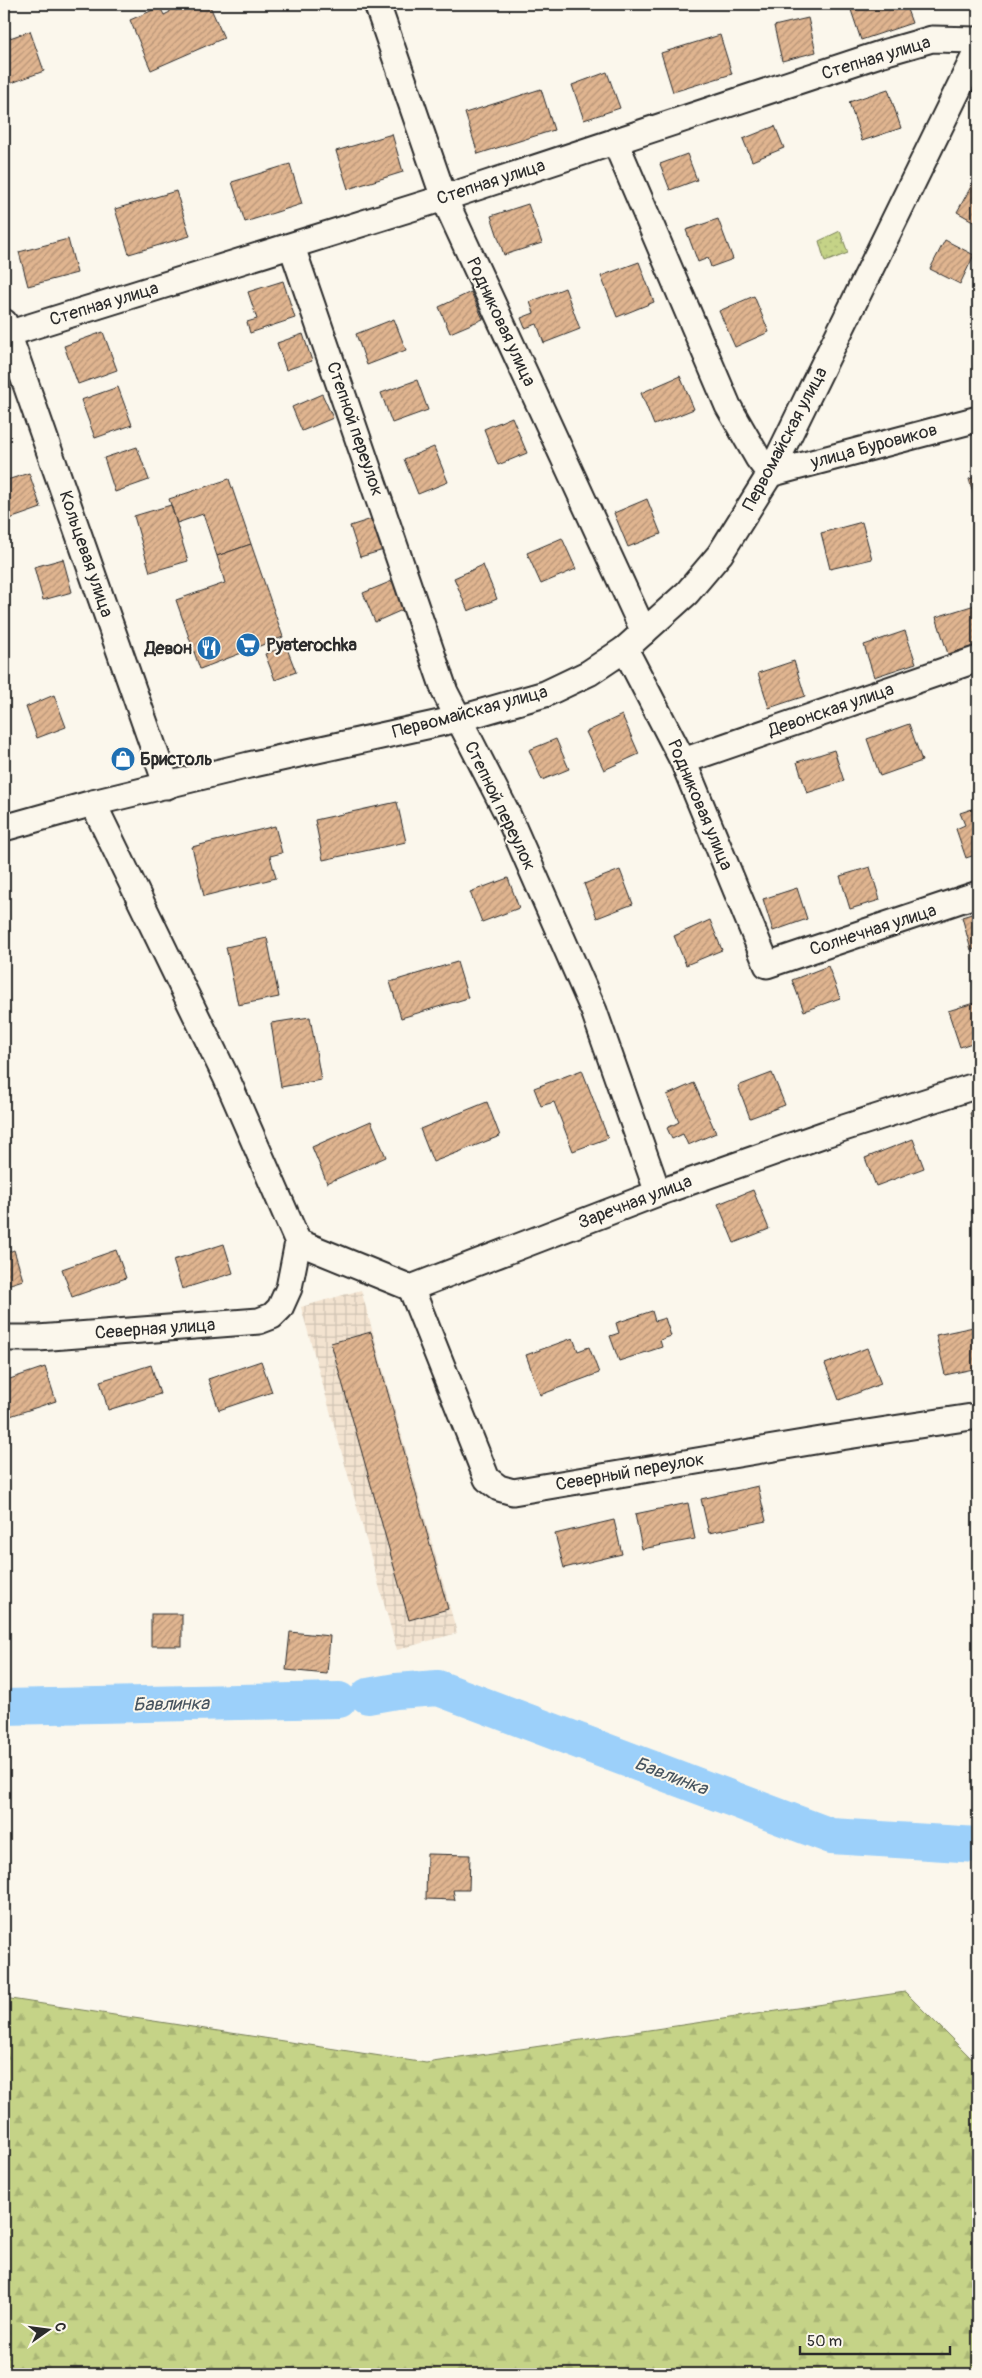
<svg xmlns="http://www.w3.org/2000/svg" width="982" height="2378" viewBox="0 0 982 2378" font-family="Pangolin,sans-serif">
<defs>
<pattern id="industrial-grid" width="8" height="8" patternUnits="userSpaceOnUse" patternTransform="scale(1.25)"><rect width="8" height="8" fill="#f3e3d0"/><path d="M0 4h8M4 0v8" fill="none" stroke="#d0c3b3"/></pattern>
<pattern id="grass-dots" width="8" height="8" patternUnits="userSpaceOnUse" patternTransform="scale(1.25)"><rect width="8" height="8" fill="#c5d387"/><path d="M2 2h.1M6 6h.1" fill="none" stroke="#a9b575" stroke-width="1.8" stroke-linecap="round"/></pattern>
<pattern id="forest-firs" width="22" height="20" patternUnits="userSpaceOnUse" patternTransform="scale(1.25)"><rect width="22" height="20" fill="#c5d387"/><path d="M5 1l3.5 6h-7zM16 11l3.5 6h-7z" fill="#a9b575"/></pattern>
<pattern id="building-hatch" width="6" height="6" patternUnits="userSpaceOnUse" patternTransform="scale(1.25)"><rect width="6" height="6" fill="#e0b590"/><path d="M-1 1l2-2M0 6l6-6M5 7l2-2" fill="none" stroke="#b69376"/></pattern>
</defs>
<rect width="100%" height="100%" fill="#fbf7ec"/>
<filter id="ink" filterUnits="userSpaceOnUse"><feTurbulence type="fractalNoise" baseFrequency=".02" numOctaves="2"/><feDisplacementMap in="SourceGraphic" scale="10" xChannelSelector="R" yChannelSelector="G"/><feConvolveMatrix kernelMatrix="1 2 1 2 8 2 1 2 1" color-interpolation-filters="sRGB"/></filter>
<g filter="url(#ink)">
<path fill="url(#industrial-grid)" d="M361,1290L457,1633L397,1650L301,1307Z"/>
<path fill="url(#grass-dots)" stroke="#787f59" d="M840,231L848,253L825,262L819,241Z"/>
<path fill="url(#forest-firs)" stroke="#787f59" d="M905,1992L978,2065V2374H4V1998L426,2063Z"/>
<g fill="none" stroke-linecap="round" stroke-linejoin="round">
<g stroke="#9cd0fa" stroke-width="36">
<path d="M368,1696L396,1691L438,1688L831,1836L978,1845"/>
<path d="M4,1707L339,1700"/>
</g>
</g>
<g fill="url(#building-hatch)" stroke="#2b2b2b">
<path d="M169,4H185L186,6L209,4L224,38L151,70L130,20L160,7L164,15L170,12Z"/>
<path d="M849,4H905L912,23L861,40Z"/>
<path d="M808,18L816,52L782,61L774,26Z"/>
<path d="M30,31L44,71L6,85L10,94L4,96V40Z"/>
<path d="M720,35L732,74L673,92L661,53Z"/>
<path d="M607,72L620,108L584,120L572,85Z"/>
<path d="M541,89L554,130L478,154L465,113Z"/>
<path d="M888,89L901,128L862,141L849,102Z"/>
<path d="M775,126L784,148L752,161L743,139Z"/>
<path d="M392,134L403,172L348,189L336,151Z"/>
<path d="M687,154L697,180L670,190L660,164Z"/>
<path d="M290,164L302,204L245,222L232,182Z"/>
<path d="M978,174V224L957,212Z"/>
<path d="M176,191L190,236L129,254L115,209Z"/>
<path d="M528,204L542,243L504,255L491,216Z"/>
<path d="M718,219L733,259L711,267L708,258L698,262L686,230Z"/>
<path d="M68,239L77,273L28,286L19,252Z"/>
<path d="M945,240L974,255L960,284L930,269Z"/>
<path d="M639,262L654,302L617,317L601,276Z"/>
<path d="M283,281L295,318L250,333L247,322L257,319L248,292Z"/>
<path d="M565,288L580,329L544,343L537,324L525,328L521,318L534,313L530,302Z"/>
<path d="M471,292L483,319L450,333L439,307Z"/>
<path d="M754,296L769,332L735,347L719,311Z"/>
<path d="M394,319L406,350L367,365L356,334Z"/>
<path d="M103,332L117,370L78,384L64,346Z"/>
<path d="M303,334L312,361L286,370L277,343Z"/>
<path d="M680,376L694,409L654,425L641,393Z"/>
<path d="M417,380L428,410L392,423L381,393Z"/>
<path d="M118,387L132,425L95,438L81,400Z"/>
<path d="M322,394L333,418L302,431L292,407Z"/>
<path d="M512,417L527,453L498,465L484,429Z"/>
<path d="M137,447L149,480L115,492L104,458Z"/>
<path d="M434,447L448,482L418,494L404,459Z"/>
<path d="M29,473L41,508L4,521V481Z"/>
<path d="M978,476V511L969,479Z"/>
<path d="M229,479L251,544L217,556L203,514L177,523L169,499Z"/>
<path d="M647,499L661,534L628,547L614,513Z"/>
<path d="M171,505L188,561L150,572L134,516Z"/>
<path d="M384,515L394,547L360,557L350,526Z"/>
<path d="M862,522L872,559L830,569L821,533Z"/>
<path d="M562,538L576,569L541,584L527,553Z"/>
<path d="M251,544L283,637L200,669L176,600L225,583L217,556Z"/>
<path d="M63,559L72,592L43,600L34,567Z"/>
<path d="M483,565L497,599L468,611L454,578Z"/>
<path d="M397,579L409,607L375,622L363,593Z"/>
<path d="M975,605L978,615V645L948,654L936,617Z"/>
<path d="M905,631L916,663L874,677L864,645Z"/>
<path d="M286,646L296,672L275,680L265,654Z"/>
<path d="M794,661L805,696L769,708L758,673Z"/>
<path d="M54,695L66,727L37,738L26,707Z"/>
<path d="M622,715L639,754L604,770L586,732Z"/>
<path d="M909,724L922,761L880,776L867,739Z"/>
<path d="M556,739L569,769L542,780L529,750Z"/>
<path d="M834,750L844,781L807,793L797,762Z"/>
<path d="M397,802L406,842L323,860L315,820Z"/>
<path d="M978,807V854L966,858L956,829L965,825L960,813Z"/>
<path d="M275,826L282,853L270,856L276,878L204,896L192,847Z"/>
<path d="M870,867L880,900L850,909L840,876Z"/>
<path d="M620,870L633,904L597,918L584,884Z"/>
<path d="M508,878L519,908L482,922L470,892Z"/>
<path d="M797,888L807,919L773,931L763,899Z"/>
<path d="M978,912V948L971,950L962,917Z"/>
<path d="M710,920L722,950L686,965L674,936Z"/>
<path d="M267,938L279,997L238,1005L226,947Z"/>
<path d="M457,962L468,998L401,1018L390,982Z"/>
<path d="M828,966L840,998L804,1011L792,980Z"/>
<path d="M977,1002L978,1041L960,1047L948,1011Z"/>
<path d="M310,1017L321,1080L281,1087L271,1023Z"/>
<path d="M582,1070L608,1138L573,1151L554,1102L541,1106L534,1088Z"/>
<path d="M772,1073L785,1105L750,1118L738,1086Z"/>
<path d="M694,1083L716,1133L688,1145L683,1134L672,1139L667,1128L679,1122L667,1095Z"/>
<path d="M487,1102L500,1136L433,1162L420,1129Z"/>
<path d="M978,1110V1140L970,1113Z"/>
<path d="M371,1121L386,1157L327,1183L312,1147Z"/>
<path d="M913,1139L924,1168L876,1186L865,1158Z"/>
<path d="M753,1190L769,1229L734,1243L718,1204Z"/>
<path d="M224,1244L233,1273L182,1289L173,1260Z"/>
<path d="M14,1250L23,1280L4,1286V1254Z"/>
<path d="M116,1250L126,1278L72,1297L62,1269Z"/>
<path d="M652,1311L655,1321L665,1318L671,1336L660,1340L662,1347L619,1361L610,1336L619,1333L616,1323Z"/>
<path d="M978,1326V1368L945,1375L936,1335Z"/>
<path d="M371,1332L448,1609L409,1620L331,1343Z"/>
<path d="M573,1338L578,1351L589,1347L599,1373L540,1395L526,1355Z"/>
<path d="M867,1348L881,1384L839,1400L825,1364Z"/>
<path d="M261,1361L272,1392L219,1410L208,1379Z"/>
<path d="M151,1365L160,1394L108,1410L100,1381Z"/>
<path d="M45,1367L56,1401L4,1418V1381Z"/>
<path d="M758,1486L766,1521L709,1533L701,1499Z"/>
<path d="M688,1503L695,1539L642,1549L635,1514Z"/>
<path d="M614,1520L622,1554L564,1568L555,1534Z"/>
<rect x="151" y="1614" width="31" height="32"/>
<path d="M290,1632L330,1636L327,1674L286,1670Z"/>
<path d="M427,1854L470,1855L469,1890H453L455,1900L426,1899Z"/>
</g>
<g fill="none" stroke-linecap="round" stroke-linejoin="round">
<defs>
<g id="minor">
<path d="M377,4L444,198L644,632"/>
<path d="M615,141L728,406L758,458L770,474L978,419"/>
<path d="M292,247L445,692L506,811L594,1011L658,1193"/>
<path d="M4,322L167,786"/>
<path d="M4,335L444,198L883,53L932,39L978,40"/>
<path d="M625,649L683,761L767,965L978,894"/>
<path d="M683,761L978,659"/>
<path d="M4,828L93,803L249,765L458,719L545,694L589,673L625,649L687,593L720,554L770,474L978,49"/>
<path d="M298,1242L411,1288L658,1193L825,1134L978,1085"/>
<path d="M411,1288L487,1479L499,1488L513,1492L821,1440L978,1416"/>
<path d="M4,1338H38L259,1321L272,1316L280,1308L289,1288L298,1242L226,1077L93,803"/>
</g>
</defs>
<use href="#minor" stroke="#2b2b2b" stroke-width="29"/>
<use href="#minor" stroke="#fbf7ec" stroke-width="25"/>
</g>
</g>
<defs>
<symbol id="supermarket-disc" viewBox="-11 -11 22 22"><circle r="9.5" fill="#1f6fb2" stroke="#fbf7ec"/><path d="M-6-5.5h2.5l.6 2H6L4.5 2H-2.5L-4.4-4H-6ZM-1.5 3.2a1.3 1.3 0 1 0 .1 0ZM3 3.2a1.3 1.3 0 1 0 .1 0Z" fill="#fff"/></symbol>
<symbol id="restaurant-disc" viewBox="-11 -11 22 22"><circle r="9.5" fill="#1f6fb2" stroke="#fbf7ec"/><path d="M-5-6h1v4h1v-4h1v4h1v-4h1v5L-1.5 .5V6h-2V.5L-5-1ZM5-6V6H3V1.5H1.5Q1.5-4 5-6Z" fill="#fff"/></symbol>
<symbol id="shop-disc" viewBox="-11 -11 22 22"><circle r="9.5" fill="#1f6fb2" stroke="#fbf7ec"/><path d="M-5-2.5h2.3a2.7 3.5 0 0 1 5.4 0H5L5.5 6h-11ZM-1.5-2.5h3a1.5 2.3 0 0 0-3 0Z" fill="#fff"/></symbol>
</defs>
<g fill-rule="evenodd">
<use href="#supermarket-disc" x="234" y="631" width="28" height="28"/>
<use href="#restaurant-disc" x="195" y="634" width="28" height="28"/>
<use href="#shop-disc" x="109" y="745" width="28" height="28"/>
</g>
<g text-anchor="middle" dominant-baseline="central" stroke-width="4" stroke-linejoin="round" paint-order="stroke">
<g font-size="18" fill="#2b2b2b" stroke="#fbf7ec">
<text transform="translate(876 58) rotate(-17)">Степная улица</text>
<text transform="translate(491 182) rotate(-18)">Степная улица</text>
<text transform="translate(104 304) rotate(-17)">Степная улица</text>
<text transform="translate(501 322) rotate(65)">Родниковая улица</text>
<text transform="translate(355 429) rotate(71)">Степной переулок</text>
<text transform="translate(785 439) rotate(-62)">Первомайская улица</text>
<text transform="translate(874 446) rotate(-15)">улица Буровиков</text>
<text transform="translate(86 554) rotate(71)">Кольцевая улица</text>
<text transform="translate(831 710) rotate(-19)">Девонская улица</text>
<text transform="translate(470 712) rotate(-15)">Первомайская улица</text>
<text transform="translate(700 805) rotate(67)">Родниковая улица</text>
<text transform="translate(500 806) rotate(64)">Степной переулок</text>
<text transform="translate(873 930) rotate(-18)">Солнечная улица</text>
<text transform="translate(635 1202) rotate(-21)">Заречная улица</text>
<text transform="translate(155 1329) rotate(-4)">Северная улица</text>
<text transform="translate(630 1472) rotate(-10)">Северный переулок</text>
</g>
<g font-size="18" font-weight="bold" fill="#2b2b2b" stroke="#fbf7ec" text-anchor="start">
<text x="266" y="645">Pyaterochka</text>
<text x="192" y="648" text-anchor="end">Девон</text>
<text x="140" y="759">Бристоль</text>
</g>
<g font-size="19" font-style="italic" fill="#47545f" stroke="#fbf7ec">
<text transform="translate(171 1704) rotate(-1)">Бавлинка</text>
<text transform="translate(671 1776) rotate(21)">Бавлинка</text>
</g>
</g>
<rect width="982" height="2378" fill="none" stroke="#fbf7ec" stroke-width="20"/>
<rect x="10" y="10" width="962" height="2358" fill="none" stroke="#2b2b2b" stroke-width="2" filter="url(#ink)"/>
<g transform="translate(48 2330) rotate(76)" stroke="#fbf7ec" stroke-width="4" paint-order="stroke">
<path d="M0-4L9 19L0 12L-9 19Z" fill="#2b2b2b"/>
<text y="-8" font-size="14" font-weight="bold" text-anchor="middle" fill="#2b2b2b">С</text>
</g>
<path d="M800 2346v8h150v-8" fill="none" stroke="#2b2b2b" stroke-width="2.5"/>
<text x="807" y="2346" font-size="15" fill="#2b2b2b" stroke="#fbf7ec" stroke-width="4" paint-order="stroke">50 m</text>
</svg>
